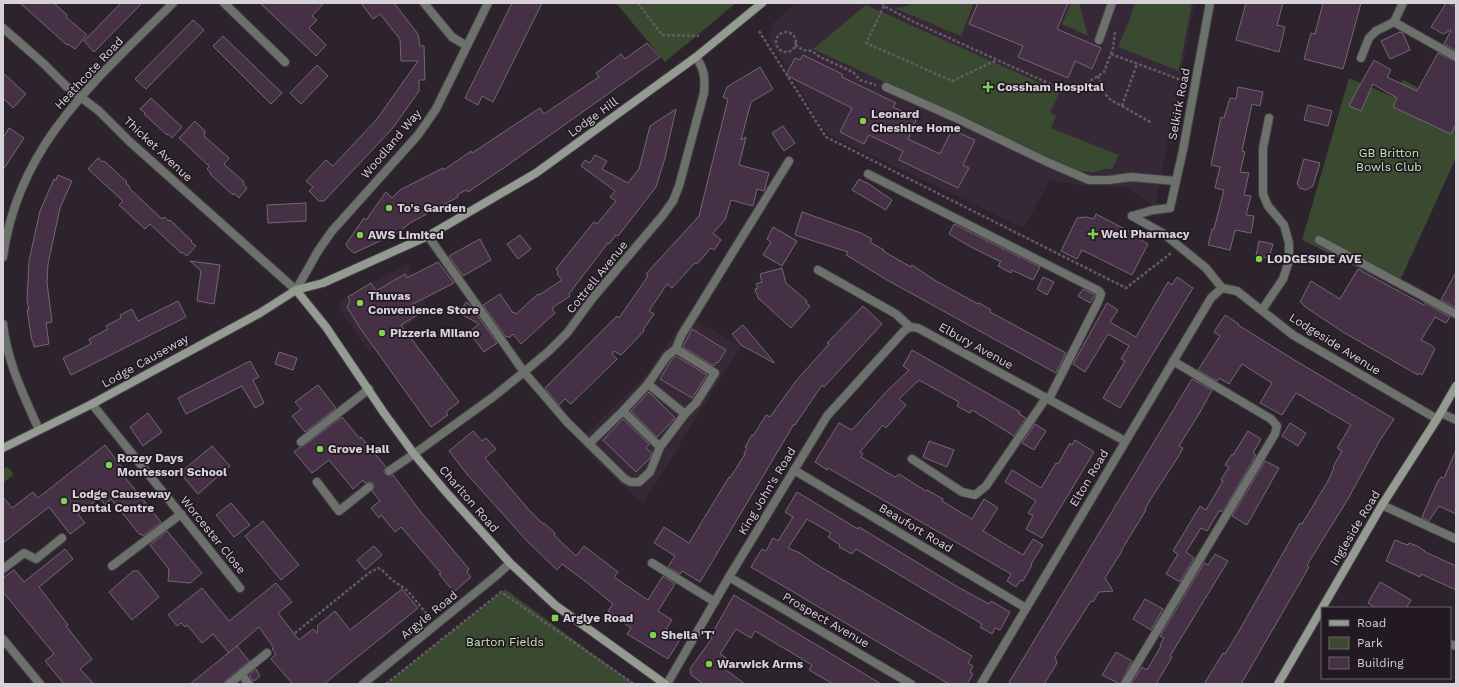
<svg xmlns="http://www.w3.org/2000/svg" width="1459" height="687" viewBox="0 0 1459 687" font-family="'Work Sans',sans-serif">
<rect width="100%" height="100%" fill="#2c232d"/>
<g fill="#372837">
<path d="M796,3H1195L1155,207L1127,187L1086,186L1050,180L1024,228L827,134L769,40L772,24Z"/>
<path d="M407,264L429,311L368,351L339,308L340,303L345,297Z"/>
<path d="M687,316L741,346L643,504L592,457L579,441L646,375Z"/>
</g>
<g fill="#3a4a31">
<path d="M616,3H736L665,62Z"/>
<path d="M912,3H974L961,36L894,8L908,6Z"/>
<path d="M1071,3H1079L1088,36L1062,24Z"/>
<path d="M1135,3H1192L1179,71L1118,47L1129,21Z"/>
<path d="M866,5L1058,91L1059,94L1050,112L1056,116L1051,128L1119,155L1112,169H1104L1094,172L1078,171L813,49Z"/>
<path d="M1349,78L1393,97L1403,80L1456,107V131L1454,135L1456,136V158L1397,287L1302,240Z"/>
<path d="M6,467L9,468L13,473L12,476L3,483V469Z"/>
<path d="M505,589L634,684H386Z"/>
</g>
<g fill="#453046" stroke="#736874">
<path d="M20,3H54L67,15L66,17L87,35L75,49L68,44L67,45Z"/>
<path d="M121,3H142L94,52L84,41Z"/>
<path d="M260,3H324L312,16L317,20L309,28L326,45L316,56Z"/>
<path d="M361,3H394L418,34L420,46H424L425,80H419V91L392,129L324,201H319L309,191L313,187L306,181L326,160L333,166L377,119L418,61H401L400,39L380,14L373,19Z"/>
<path d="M512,3H542L493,102L482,96L478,105L465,98Z"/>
<path d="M978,3H1068L1057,29L1101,48L1092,69L1075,61L1068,78L1018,57L1023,46L969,24Z"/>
<path d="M1246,3H1283L1277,25L1285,27L1279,52L1236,40Z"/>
<path d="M1323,3H1361L1343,69L1304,59L1311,33L1315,34Z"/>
<path d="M1446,3H1449L1456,7V51L1444,44L1451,30L1443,34L1431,27Z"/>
<path d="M193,20L204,30L146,89L135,79Z"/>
<path d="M1400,32L1403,33L1410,50L1390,59L1381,41Z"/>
<path d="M223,36L282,93L271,104L213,46Z"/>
<path d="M647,43L660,57L505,167L468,192L466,190L457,195L458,197L410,223L397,233L354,253L348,248L346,244L364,218L366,220L386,192L392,198L400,190L443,168L444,170L471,151L472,153L540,108L544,114L599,77L596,73L616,58L621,54L625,59Z"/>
<path d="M1438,53L1456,62V123L1451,134L1393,107L1397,98L1373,84L1361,111L1349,106L1356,92L1374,60L1391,70L1387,77L1417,91Z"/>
<path d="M803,55L842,74V77L896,103L893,107L917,118L908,139L940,154L952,130L975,140L963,165L969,168L958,188L899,160L903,151L869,135L864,144L840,132L852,108L786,75L795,58L800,60Z"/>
<path d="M317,65L328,76L301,104L290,93Z"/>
<path d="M760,67L773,89L751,102L741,140L746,137L739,165L769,173L764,191L757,189L753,206L731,200L725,220L713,233L721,240L714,250L711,248L697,264L695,263L672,288L667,284L649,311L654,314L643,330L644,331L625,351L621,355L614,351L612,354L617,359L571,404L565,399L559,405L545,388L617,316L619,318L648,276L646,274L699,216L728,99L723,97L727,87Z"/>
<path d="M3,73L26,94L13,108L3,98Z"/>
<path d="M1238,87L1263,92L1260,106L1252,104L1242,151L1245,152L1240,172L1249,173L1244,195L1251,196L1246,215L1254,216L1251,233L1235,230L1230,250L1208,245L1212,229H1214L1224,190L1215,188L1220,167L1211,165L1221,117L1224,118L1230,98L1236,99Z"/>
<path d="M151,98L182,127L172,138L168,134L167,135L144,114L145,113L140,109Z"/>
<path d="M1308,105L1332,111L1328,126L1304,120Z"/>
<path d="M676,109L665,158L656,187L618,236L616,235L609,244L608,243L584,274L569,294L570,296L552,308L555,313L521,344L513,334L509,338L507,336L506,337L483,305L500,294L513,313L514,312L516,314L538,294L539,295L562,280L557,274L558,272L556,269L594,222L597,224L616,201L610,197L615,191L581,166L585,160L590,163L595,155L607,161L602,169L628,183L639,169L650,126Z"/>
<path d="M195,121L205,131L204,136L229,158L224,164L244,182L243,184L247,188L239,198L234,193L233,195L210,174L211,173L207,169L209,166L179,138Z"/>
<path d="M783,126L795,143L784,151L772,133Z"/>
<path d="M9,128L24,138L3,170V138Z"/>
<path d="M98,158L103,162L104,161L127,182L126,183L130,187L129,188L162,219L164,217L169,221L170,220L192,241L191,242L196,246L187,256L182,252L181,253L150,224L145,229L119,205L123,201L88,169Z"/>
<path d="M1304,159L1320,163L1313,186L1306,190L1300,188L1297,184Z"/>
<path d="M58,175L72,181L60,208L48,264L47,283L52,322L46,323L49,344L34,347L33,341H32L27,310H29L27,300L29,261L40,211L54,179L56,180Z"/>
<path d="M859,179L866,183V182L892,200L886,210L852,190Z"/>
<path d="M306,203V221L268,223L267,205Z"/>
<path d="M802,212L861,233L872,239L870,242L884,250L883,251L911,267L912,265L936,281L978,304L979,303L991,310L990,312L1066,353L1056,373L887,280L846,255L848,252L795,235Z"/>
<path d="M1096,214L1140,237L1139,239L1148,244L1132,275L1082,250L1077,259L1061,251L1077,218L1086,217L1094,219Z"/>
<path d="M954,224L1040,267L1033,280L1012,270L1011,273L998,266L1001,261H999L971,247L949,234Z"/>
<path d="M773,227L797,241L782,266L763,255L771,242L767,239Z"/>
<path d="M520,235L531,249L518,259L507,244Z"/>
<path d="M480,239L491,260L463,276L449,256Z"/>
<path d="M1259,241L1273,244L1269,258L1256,256Z"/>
<path d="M190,261L220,265L214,304L197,301L201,271Z"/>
<path d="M438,262L454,283L411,305L417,315L401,325L459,402L446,412L448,415L431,427L360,328L347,307L350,301L348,297L371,283L376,291L405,274L407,278Z"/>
<path d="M782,268L786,283L807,301L806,303L810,306L791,328L758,298L755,289L758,288L756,284L762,282L760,274Z"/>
<path d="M1358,269L1424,305L1425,303L1450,317L1446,323L1435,317L1421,340L1431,345L1435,349L1422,375L1419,373L1418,375L1343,332L1304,306V305L1300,302L1311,281L1340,299Z"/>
<path d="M1456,272V306L1455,307L1441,300Z"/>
<path d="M1043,277L1054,282L1047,295L1037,289Z"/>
<path d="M1177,277L1193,288L1120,408L1103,398L1125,361L1121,359L1129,346L1108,334L1085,372L1073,364L1107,303L1118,310L1110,322L1136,337L1168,282L1172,285Z"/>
<path d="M1083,289L1095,295L1090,303L1078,296Z"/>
<path d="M178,301L186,317L71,375L63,358L91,344L89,339L108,329L106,326L121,318L120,315L132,309L138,321Z"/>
<path d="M466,302L469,304L497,343L484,352L469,332L479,324L459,313Z"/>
<path d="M863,306L882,324L824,387L822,385L795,425L794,424L700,582L682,571L680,574L668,567L675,556L654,543L664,527L689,543L729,477L730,478L745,454H744L747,448L745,447L752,435L753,436L766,415L770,417L796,381L829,344L827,343Z"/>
<path d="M1225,315L1239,324L1238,325L1296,361L1394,419L1380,440L1348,499L1307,565L1309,567L1241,684H1204L1223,653L1225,654L1239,631L1296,530L1300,523L1302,524L1328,481L1334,468L1333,467L1342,451L1337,448L1351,425L1296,393L1282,415L1260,403L1272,383L1242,364L1229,384L1219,378L1217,381L1198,370L1220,336L1214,332Z"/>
<path d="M743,325L774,362V363L741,345L732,334Z"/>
<path d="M692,329L726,350L718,363L716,362L714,366L683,347Z"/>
<path d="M912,350L1020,412L1019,414L1026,418L1014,436L972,410L970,413L957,406L959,402L919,380L899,399L906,405L886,428L883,425L860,452L863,454L861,457L895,477L899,474L926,491L927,490L943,499L942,501L972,519L984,499L998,508L983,531L1023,555L1033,539L1043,545L1031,564L1032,565L1023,581L1021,580L1016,587L1007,581L1011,574L828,468L827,470L815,462L839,423L852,430L886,392L909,370L903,366Z"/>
<path d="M279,352L297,358L293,370L275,364Z"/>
<path d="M676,356L707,375L692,398L660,379L672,359Z"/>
<path d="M250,361L259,377L253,380L264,403L255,408L242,386L186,414L178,398Z"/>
<path d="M1192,379L1212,390L1200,412L1179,446L1183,448L1178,457L1152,497L1145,509L1146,510L1121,551H1122L1105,578L1113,591L1099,592L1093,602L1091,601L1055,657L1057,663L1044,684H1008Z"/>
<path d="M318,385L336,408L305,432L292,416L301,409L295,402Z"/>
<path d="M649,392L675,418L657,437L631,411Z"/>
<path d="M148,413L162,432L143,446L130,427Z"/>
<path d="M342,417L360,439L361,437L386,467L384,471L385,474L389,476L393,475L420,511L469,569L467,572L471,577L454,592L439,574L441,573L401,527L395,532L381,515L379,518L371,508L380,501L372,491L374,487L373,483L369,482L365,483L363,480L353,489L329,460L312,473L294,452L300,447L304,446Z"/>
<path d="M623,419L649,444L646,448L652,453L650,458L636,472L603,440Z"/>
<path d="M1290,423L1306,433L1298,446L1282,436Z"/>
<path d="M1035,424L1046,431L1034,450L1022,443Z"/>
<path d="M473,431L482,441L486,438L496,449L485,458L494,469L530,511L543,524L544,523L555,533L554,535L576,556L584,546L618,572L614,577L648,600L663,576L675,584L658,611L672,620L666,629L681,638L668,659L627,634L631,628L608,611L613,604L585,581L562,564L557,570L527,541L466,473L449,451Z"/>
<path d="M1248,431L1261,439L1253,453L1256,455L1223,511H1219L1207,531L1201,528L1186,552L1194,558L1180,582L1166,574L1178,554L1173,551L1200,506L1206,510L1223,481L1221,480L1229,467L1225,465L1232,454L1233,455Z"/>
<path d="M1075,440L1094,452L1042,538L1026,529L1033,516L1028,513L1036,501L1005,482L1012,470L1041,488L1056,463L1058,464L1070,443L1072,445Z"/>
<path d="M929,441L954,450L947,467L923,457Z"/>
<path d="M105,445L127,474L124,476L161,522L143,536L141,534L140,535L111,499L105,505L102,500L100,501L98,499L78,514L85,523L70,534L49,507L3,543V497L12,508L33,492L38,498Z"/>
<path d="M212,446L230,466L198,494L180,473Z"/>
<path d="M1456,450V514L1439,506L1429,521L1422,517L1437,483L1441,477L1444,478Z"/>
<path d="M1265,461L1279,468L1247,525L1232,516Z"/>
<path d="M797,492L858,529L859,527L956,586L989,604L991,601L1010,612L1000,630L995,628L992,634L980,627L982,624L856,549L852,554L839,547L840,545L828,537L831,533L807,519L788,548L800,553L814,563L972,656L968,663L973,666L970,672L973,674L967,684H949L751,567L762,549L766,551L773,538L778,541L793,517L785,512Z"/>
<path d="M231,503L250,525L234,537L216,515Z"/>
<path d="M263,521L299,565L281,580L245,536Z"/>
<path d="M167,531L202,573L190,583L168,581L169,569L150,545Z"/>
<path d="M1395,540L1402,543L1408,545L1409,543L1417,546L1425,551V552L1456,566V590L1421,574L1420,577L1386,561Z"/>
<path d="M374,546L382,555L365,570L357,560Z"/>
<path d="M65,549L73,559L39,587L68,625L66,626L92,659L80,669L94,684H64L45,661L54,654L3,592V578L14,570L24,582Z"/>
<path d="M1215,554L1228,561L1170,656L1172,657L1156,684H1131L1142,667L1147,670L1161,646L1160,645L1164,638L1160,636L1204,563L1208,565Z"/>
<path d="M133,571H138L159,597L132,620L109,592Z"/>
<path d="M1380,582L1411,600L1406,608H1376L1368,603Z"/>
<path d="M276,583L292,602L278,613L299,640L313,629L317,633L318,625L335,611L350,630L402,589L418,608L324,684H293L271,659L276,654L272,649L274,648L259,627L229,653L213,634L202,643L187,625L185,627L181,623L177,626L168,615L202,588L229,621Z"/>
<path d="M734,595L858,670L881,684H833L809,670L812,665L755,631L751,638L736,629L720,654L728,659L722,667L745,684H703L691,675L690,669L712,638L710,637Z"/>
<path d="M1145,599L1163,609L1151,630L1133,619Z"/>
<path d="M237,646L249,661L226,680L224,684H190Z"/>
<path d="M1116,652L1132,661L1120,684L1102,675Z"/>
<path d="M256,669L260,676L254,681L249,675Z"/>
</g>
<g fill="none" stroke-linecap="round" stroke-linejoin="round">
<defs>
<g id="lane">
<path d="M1099,40L1112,3"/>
<path d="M886,87L956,118L1047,162L1089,180H1109L1131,177L1176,181"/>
<path d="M868,174L1099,291L1101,294L1098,302L1049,399"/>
<path d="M1132,216L1153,210L1170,208"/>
<path d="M1132,216L1164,234"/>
<path d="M428,236L524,372L567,422L625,479L631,482H639L650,472L660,447L685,414L696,403L715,373L676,349L667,356L648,384L623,411L590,443"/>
<path d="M1319,240L1456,314"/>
<path d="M676,349L681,336L789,161"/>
<path d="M648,384L685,414"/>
<path d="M623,411L660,447"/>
<path d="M1441,413L1456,420"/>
<path d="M301,442L369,389"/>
<path d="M912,459L962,492L975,495L986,486L1046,398"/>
<path d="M389,471L414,454"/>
<path d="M317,482L339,511L369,487"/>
<path d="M652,563L715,602"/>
<path d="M112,566L181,514"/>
<path d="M3,569L24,553L36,559L62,538"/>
<path d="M1450,644L1456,646"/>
<path d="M241,674L249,684"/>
<path d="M229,684L267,653"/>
<path d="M1125,684L1275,434L1277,426L1271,419L1173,361"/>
</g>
<g id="street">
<path d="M224,3L285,62"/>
<path d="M424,3L452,37L467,46"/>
<path d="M1394,22L1456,57"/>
<path d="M3,28L43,63L66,86L99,111L129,141L296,290L318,251L332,231L418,135L436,109L488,3"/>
<path d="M1361,58L1369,38L1376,31L1394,22L1403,3"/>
<path d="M1170,208L1183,150L1210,3"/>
<path d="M1164,234L1206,268L1222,288"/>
<path d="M3,257C18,144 97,79 173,3"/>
<path d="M818,270L896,314L910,327L918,328L1125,441"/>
<path d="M1222,288L1237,291L1293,335L1437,419"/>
<path d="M1262,310L1283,279L1289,261V243L1284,225L1268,206L1263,194V148L1269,118"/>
<path d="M3,324C7,362 24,396 39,430"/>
<path d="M92,404L240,588"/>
<path d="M414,454L493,397L524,372L549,351L567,333L592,299L663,215L673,201L679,186L704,93C705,77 705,71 696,57"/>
<path d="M794,470L1026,608"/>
<path d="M1382,505L1456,539"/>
<path d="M729,577L911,684"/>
<path d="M3,639L40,684"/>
<path d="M363,684L497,575L510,563"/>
<path d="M667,684L729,577L827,416L904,331L910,327"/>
<path d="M981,684L1211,298L1222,288"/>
</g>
<g id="secondary">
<path d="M296,290L326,327L384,413L414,454L446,492L510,563L555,605L665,684"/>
<path d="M3,448L92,404L260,313L296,290L323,283L428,236L536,173L696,57L762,3"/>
<path d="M1278,684L1382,505L1437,419L1456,386"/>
</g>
</defs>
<use href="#lane" stroke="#473f48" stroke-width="10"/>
<use href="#street" stroke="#473f48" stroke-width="10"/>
<use href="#secondary" stroke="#473f48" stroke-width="10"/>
<g stroke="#635b64" stroke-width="2.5" stroke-dasharray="3 2" stroke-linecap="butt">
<path d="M638,3L662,35L699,36"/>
<path d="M882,3L884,6L914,22L1059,88L1082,86L1104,72L1113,48L1115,32"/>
<path d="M884,6L866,43L952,81L997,60"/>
<path d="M759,31L826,137L1126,288L1171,253"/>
<circle cx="786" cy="42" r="10"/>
<path d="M795,45L803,50L812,51L820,57L853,72L860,80L876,85"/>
<path d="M1111,54L1184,81"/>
<path d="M1098,76L1105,94L1111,100L1152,123"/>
<path d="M1122,106L1137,64"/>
<path d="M295,633L369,573L378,568L382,570L392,580L408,591L429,617"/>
<path d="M386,684L501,592L634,684"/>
</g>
<use href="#lane" stroke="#6d716b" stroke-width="8"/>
<use href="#street" stroke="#6d716b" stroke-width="8"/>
<use href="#secondary" stroke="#949b91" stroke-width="8"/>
</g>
<g fill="#81d050" stroke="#221923" stroke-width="1.5">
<path d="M986 81h4v4h4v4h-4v4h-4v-4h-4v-4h4z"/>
<circle cx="863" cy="121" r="4"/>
<circle cx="389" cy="208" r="4"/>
<path d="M1091 228h4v4h4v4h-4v4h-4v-4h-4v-4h4z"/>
<circle cx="360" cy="235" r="4"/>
<circle cx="1259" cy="259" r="4"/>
<circle cx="360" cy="303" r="4"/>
<circle cx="382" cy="333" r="4"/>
<circle cx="320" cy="449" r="4"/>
<circle cx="109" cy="465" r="4"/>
<circle cx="64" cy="501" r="4"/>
<rect x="551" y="614" width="8" height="8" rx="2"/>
<circle cx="653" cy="635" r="4"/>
<circle cx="709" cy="664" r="4"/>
</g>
<g text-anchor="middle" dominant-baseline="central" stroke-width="3.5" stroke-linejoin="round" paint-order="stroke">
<g font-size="12" fill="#d7d1d8" stroke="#221923">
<text transform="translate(89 73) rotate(-47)">Heathcote Road</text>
<text transform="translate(1179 104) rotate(-79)">Selkirk Road</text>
<text transform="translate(593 117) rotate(-36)">Lodge Hill</text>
<text transform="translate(391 144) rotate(-50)">Woodland Way</text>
<text transform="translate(158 149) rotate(43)">Thicket Avenue</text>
<text transform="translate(597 277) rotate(-51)">Cottrell Avenue</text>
<text transform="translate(1335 344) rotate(32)">Lodgeside Avenue</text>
<text transform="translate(976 346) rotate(29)">Elbury Avenue</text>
<text transform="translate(145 361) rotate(-29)">Lodge Causeway</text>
<text transform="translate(1089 478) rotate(-59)">Elton Road</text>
<text transform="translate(767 491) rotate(-59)">King John's Road</text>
<text transform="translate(469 499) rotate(49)">Charlton Road</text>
<text transform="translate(916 528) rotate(31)">Beaufort Road</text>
<text transform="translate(1355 528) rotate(-59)">Ingleside Road</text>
<text transform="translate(213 535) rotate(51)">Worcester Close</text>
<text transform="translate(429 615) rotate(-39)">Argyle Road</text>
<text transform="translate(826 620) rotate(30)">Prospect Avenue</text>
</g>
<g font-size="12" font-weight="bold" fill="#d7d1d8" stroke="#221923" text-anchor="start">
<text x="997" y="87">Cossham Hospital</text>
<text x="871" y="114">Leonard<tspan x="871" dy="14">Cheshire Home</tspan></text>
<text x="397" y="208">To's Garden</text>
<text x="1101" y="234">Well Pharmacy</text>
<text x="368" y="235">AWS Limited</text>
<text x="1267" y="259">LODGESIDE AVE</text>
<text x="368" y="296">Thuvas<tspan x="368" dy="14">Convenience Store</tspan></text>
<text x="390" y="333">Pizzeria Milano</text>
<text x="328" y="449">Grove Hall</text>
<text x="117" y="458">Rozey Days<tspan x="117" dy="14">Montessori School</tspan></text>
<text x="72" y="494">Lodge Causeway<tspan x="72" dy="14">Dental Centre</tspan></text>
<text x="563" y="618">Arglye Road</text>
<text x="661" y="635">Sheila 'T'</text>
<text x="717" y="664">Warwick Arms</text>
</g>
<g font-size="12" fill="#c5e8b4" stroke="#221923">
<text x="1389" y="153">GB Britton<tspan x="1389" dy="14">Bowls Club</tspan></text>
<text x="505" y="642">Barton Fields</text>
</g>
</g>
<rect width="1459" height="687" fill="none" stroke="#d7d1d8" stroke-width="8"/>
<rect x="1321" y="607" width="130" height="72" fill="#221923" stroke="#6a636b"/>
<rect x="1329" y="620" width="20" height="6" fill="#949b91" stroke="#6a636b"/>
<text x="1357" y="627" font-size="12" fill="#d7d1d8">Road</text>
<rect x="1329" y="637" width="20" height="12" fill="#3a4a31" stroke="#6a636b"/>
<text x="1357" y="647" font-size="12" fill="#d7d1d8">Park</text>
<rect x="1329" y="657" width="20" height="12" fill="#453046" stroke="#6a636b"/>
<text x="1357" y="667" font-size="12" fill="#d7d1d8">Building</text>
</svg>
